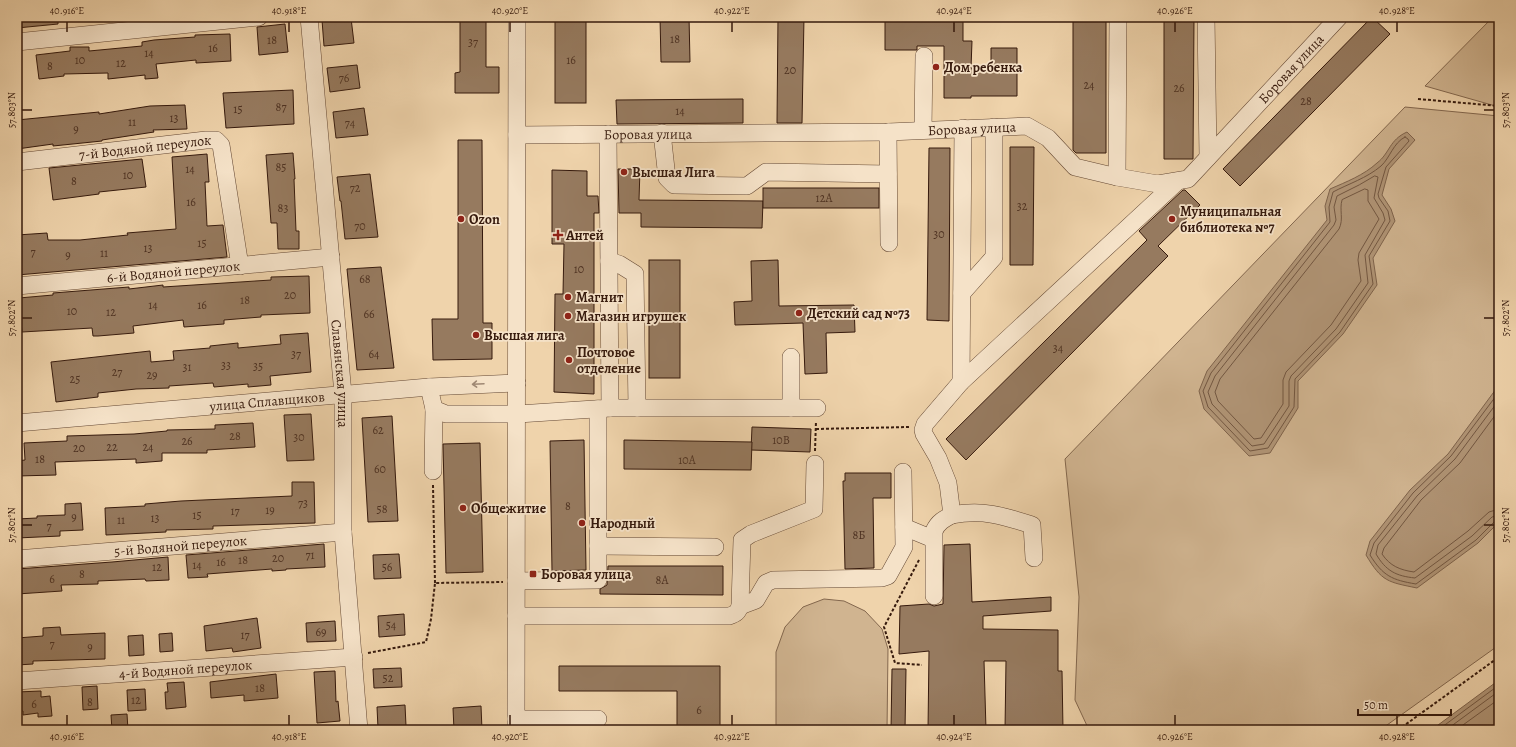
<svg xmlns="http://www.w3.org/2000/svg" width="1516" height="747" viewBox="0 0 1516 747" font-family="Alegreya,serif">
<rect width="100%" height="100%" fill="#efd3ab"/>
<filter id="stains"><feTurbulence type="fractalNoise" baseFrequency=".005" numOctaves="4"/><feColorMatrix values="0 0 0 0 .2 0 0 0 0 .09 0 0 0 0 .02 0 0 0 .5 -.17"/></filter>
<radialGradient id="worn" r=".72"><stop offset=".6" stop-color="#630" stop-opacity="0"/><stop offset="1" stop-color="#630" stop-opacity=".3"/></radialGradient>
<g fill="#d0b490" stroke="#83674e">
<path d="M1493,17H1499V107L1425,86Z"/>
<path d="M1405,107L1499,116V645L1380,730H1089L1075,700L1079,597L1065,459Z"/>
<path d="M824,599L844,601L865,611L882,629L888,649L887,730H776V652L785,627L803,607Z"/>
</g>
<g fill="#b09475" stroke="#7f634b">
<path d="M1407,132L1415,140L1389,169L1382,195L1391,209L1395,221L1373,258L1377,285L1343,334L1298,381V408L1270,453L1249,456L1204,409L1199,391L1207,371L1327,220L1325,206L1330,189C1346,182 1364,175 1377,163C1390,153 1389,140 1407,132Z"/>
<path d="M1499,385V522L1478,543L1417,588C1388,582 1382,582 1366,555L1370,541L1410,490L1448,454Z"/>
<path d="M1499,680V730H1431L1434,728Z"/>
</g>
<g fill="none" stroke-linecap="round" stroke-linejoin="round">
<g stroke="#735741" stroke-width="1">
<path d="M1405,137L1408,139L1409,141L1386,167L1378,194L1379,198L1388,211L1390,221L1369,256L1373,284L1340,332L1295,379L1294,407L1268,448L1250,451L1208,407L1203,391L1211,373L1330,222L1329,207L1333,192C1348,184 1367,178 1381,166C1390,158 1393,143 1405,137Z"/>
<path d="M1375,176L1378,177L1374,198L1383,213L1385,220L1365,255L1368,283L1336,329L1291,376L1289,381V406L1264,444L1252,446L1212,404L1208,392L1215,376L1334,225L1336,220L1334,207L1337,196L1359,185Z"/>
<path d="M1365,189L1368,190V201L1379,219L1359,253L1358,260L1361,281L1331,325L1286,372L1283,380V404L1261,438L1254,439L1218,401L1215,392L1220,379L1339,229C1344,219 1339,210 1342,200Z"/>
<path d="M1499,392L1451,456L1413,493L1374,543L1370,555C1383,576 1392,580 1416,584L1476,540L1495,521L1499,520"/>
<path d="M1499,400L1455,459L1417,496L1378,545L1376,554C1386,571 1396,576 1415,578L1472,536L1492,517L1499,515"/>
<path d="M1499,410L1460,463L1421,500L1384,548L1382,554C1390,566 1400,570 1414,572L1468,531L1489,512L1499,509"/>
<path d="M1438,730L1499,685"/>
<path d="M1446,730L1499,691"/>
<path d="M1456,730L1499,699"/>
</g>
</g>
<g fill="#967a5f" stroke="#361a0d">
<path d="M17,17H58V24L17,28Z"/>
<path d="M460,17H486V67H499V93H455V73L460,72Z"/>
<rect x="555" y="17" width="31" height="86"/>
<path d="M660,17H689L690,62H661Z"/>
<path d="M778,17H804L802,123H777Z"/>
<path d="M885,17H963V41H972L971,68H991V48H1017V96H971V98H944V46H917V50H885Z"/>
<path d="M1073,17H1106V153H1076L1073,150Z"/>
<path d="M1164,17H1194L1193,159H1164Z"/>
<path d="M1372,17L1390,34L1240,186L1223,169Z"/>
<path d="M351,18L354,43L324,46L322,20Z"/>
<path d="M285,24L288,52L259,55L257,27Z"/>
<path d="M230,34L231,61L196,63V60L156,64L158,78L145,79V75L108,79V73L64,74V76L39,79L36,55L70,51V47H89V51L142,46V42L154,40L195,37V35Z"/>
<path d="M357,65L360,88L330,92L327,68Z"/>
<path d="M293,90L294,124L226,128L223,93Z"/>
<path d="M743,99V123L617,124L616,100Z"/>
<path d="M185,105L187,129L153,130L154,132L102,140V141L53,146V144L17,149V120L99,112V114L150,106Z"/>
<path d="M364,108L368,135L336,138L333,112Z"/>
<path d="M458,140H482L483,323H492V359L433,360L432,319H458Z"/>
<path d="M1010,147H1034L1033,265H1010Z"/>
<path d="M929,148H950L949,321L927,320Z"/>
<path d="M293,153L295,179H294L296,231H299V249H278L277,223H271L266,155Z"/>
<path d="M207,154L209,182H205L207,226L223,225L227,257L17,275V235L47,233L48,240H80L128,235L127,233L176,229L172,157Z"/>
<path d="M142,159L146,187L99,192V194L53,200L49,168Z"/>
<path d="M618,169H640L639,200L763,201L762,228L641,227V213H619Z"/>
<path d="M552,170L587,171V196H598L599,213H594V394L554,392L555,294H563L564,244H552Z"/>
<path d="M370,174L378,237L345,239L341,201H340L337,177Z"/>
<rect x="763" y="188" width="116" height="20"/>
<path d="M1183,190H1185L1200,205L1158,246L1168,256L966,460L946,439L1147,240L1139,231Z"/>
<rect x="649" y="260" width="31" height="118"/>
<path d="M778,260L779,306L854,305L855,332L826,333L827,373L805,374L803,323L735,325L734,302L752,301L751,261Z"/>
<path d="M381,267L394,368L357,370L347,269Z"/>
<path d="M309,276L310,313L261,315V317L224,320V324L184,327L183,320L133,326L134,333L98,336H93L92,328L22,332L19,298L53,295V293L129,287V289L163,285V287L271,280V277Z"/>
<path d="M308,333L311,372L270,376L271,385L248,387V384L214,387L213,383L169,386V388L136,389L98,393V397L56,402L51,362L150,351L151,362L174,360L173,351L210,348V346L238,343V348L281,344L280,335Z"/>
<path d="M311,414L314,460L287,461L284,415Z"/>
<path d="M392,416L398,521L368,522L362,418Z"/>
<path d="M253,423L255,447L207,450V453H162V461L136,463V459L55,462L56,475L17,476V461L25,460L24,443L67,441V436L134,434L167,431V430L215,429V425Z"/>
<path d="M752,427L811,429L810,452L751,450Z"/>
<path d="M584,440L586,570L552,571L550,441Z"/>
<path d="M624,440L752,442L751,470L624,469Z"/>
<path d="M480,443L483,572L446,573L443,444Z"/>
<path d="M845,473H891V498H873L874,568L845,569L843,481H845Z"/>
<path d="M292,482H314L315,523L213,526V529L166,530V532L106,535L105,508L145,506V504L181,501L292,496Z"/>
<path d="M81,503L83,530L60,531V536L17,538V519L37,518V516L65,515V504Z"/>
<path d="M324,544L325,567L286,569V570L272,571V569L207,574L208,577L188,578L186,555Z"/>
<path d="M970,544L972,602L1051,597V611L983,616V629L1058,630V671H1062L1063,730H1005L1006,661H984L986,730H928L929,651L899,654L900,606L929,604L934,606L943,604L944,545Z"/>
<path d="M399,554L401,578L374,579L373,555Z"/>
<path d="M168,557L169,580L146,581L145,579L98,581V584L61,585L62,591L17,594V569L112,562Z"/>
<path d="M608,566H723V595L600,594V589L607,585Z"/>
<path d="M404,614L405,635L379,637L378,616Z"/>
<path d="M257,618L261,648L233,652L232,648L206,651L204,626Z"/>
<path d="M335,621L336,641L307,642L306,623Z"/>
<path d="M60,627L61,635L105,633V659L33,661V664L17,665V638L43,636V628Z"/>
<path d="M172,633L173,651L160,652L159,634Z"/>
<path d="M143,635L144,655L129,656L128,636Z"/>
<path d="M559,666H720V730H677V691H559Z"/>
<path d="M401,668L402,687L374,688L373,669Z"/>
<path d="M892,669H906L905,730H891Z"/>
<path d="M335,671L336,702L338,701L340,721L317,723L314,672Z"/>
<path d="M276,674L278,698L244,701V695L211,698L210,682Z"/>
<path d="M184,682L186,707L166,709L165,692H168L167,683Z"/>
<path d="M97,686L98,709L83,710L82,687Z"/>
<path d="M145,689L146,710L128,711L127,690Z"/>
<path d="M41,691V697L50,696L52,716L38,717V713L23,715V711H17V692Z"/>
<path d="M405,705L406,726L378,728L377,707Z"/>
<path d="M481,706L482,730H454L453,708Z"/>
<path d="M127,714L128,730H112L111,715Z"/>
</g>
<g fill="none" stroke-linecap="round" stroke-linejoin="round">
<defs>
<g id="minor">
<path id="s1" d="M309,17L343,394V532L359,730"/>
<path d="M1206,17L1208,157"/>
<path d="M17,42L259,17"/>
<path d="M923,130L924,56"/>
<path d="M888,132L889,243"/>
<path d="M662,133L667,178L674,185L747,186L766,172L888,174"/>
<path id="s2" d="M517,135L888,132L1027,126L1048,138L1075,167L1117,177L1158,184L1188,179L1339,17"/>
<path id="s3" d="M17,162L206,140H216L221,145L240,266"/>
<path d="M1117,177L1118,17"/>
<path d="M609,261L619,264L635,274L637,408"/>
<path id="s4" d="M17,286L331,257"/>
<path d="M962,293L994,257V127"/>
<path d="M961,382L963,128"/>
<path d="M429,387L434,409L446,414H518L610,408L608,134"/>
<path d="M610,408H817"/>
<path d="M791,408V357"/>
<path id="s5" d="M17,423L429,387L517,383"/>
<path d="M433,471L434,409"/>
<path d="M952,515C983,509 1004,516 1032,525L1034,558"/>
<path d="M904,527L933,539"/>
<path d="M598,546L715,547"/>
<path id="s6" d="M17,559L343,532"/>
<path d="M516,581L598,580V409"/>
<path d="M934,596V531C938,522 944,519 952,515L948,483L938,458L924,434L923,430L925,424L961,382L1178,181"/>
<path d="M740,606L756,600L766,583L773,580L882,578L888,576L904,547L903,472"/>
<path d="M516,616H729C736,614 738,612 740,606L742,540L751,534L814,509L815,464"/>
<path id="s7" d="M17,681L354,657"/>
<path d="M516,719H598"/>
<path d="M516,730L517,17"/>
</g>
</defs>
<use href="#minor" stroke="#644834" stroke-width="18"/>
<g stroke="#361a0d" stroke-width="2" stroke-dasharray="3 2" stroke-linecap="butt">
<path d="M1418,99L1499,106"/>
<path d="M816,429L909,427"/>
<path d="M815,451L816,421"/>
<path d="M433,485L435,583"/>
<path d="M919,560L884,627L895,663L922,665"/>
<path d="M368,653L426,642L431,619L435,583L503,582"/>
<path d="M1398,730L1499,657"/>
</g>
<use href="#minor" stroke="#f5e2c8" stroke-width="17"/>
</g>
<defs><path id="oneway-shaft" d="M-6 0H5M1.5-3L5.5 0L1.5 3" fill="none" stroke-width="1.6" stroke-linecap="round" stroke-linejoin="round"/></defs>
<use stroke="#9f8874" href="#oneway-shaft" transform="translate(478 384) rotate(177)"/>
<path fill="none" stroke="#361a0d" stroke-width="1.5" d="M67,22V32M289,22V32M510,22V32M732,22V32M954,22V32M1175,22V32M1397,22V32M22,110H32M1484,110H1494M22,318H32M1484,318H1494M22,525H32M1484,525H1494M67,715V725M289,715V725M510,715V725M732,715V725M954,715V725M1175,715V725M1397,715V725"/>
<g fill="#8f2418" stroke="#f5e2c8" stroke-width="1.5">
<circle cx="936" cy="67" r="4"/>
<circle cx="624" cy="172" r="4"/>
<circle cx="461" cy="219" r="4"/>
<circle cx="1172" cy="219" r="4"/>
<path d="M556 229h4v4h4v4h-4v4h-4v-4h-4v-4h4z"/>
<circle cx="568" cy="297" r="4"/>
<circle cx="799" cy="313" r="4"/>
<circle cx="568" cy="316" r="4"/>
<circle cx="476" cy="335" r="4"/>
<circle cx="569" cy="360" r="4"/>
<circle cx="463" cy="508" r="4"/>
<circle cx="582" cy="523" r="4"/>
<rect x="529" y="570" width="8" height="8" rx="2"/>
</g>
<g text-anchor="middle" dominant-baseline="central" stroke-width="3.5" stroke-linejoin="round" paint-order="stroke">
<g font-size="12" fill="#4e3222">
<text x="675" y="39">18</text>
<text x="272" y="40">18</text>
<text x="473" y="42">37</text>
<text x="213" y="48">16</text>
<text x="149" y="53">14</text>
<text x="80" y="60">10</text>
<text x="571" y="60">16</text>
<text x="121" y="63">12</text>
<text x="50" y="66">8</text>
<text x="790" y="70">20</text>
<text x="344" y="78">76</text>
<text x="1089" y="85">24</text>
<text x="1179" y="88">26</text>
<text x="1306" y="101">28</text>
<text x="281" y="107">87</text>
<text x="238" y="109">15</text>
<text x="680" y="111">14</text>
<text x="174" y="118">13</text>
<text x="132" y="122">11</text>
<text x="350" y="123">74</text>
<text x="76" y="129">9</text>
<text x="281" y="167">85</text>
<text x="190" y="169">14</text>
<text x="128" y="175">10</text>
<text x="74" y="181">8</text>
<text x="355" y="188">72</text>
<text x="824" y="198">12А</text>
<text x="191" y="202">16</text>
<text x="1022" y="206">32</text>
<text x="283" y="208">83</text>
<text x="360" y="226">70</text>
<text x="939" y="234">30</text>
<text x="202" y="243">15</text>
<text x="148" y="248">13</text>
<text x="33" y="252">7</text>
<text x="104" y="253">11</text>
<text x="68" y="255">9</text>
<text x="579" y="269">10</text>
<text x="365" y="279">68</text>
<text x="290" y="295">20</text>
<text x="245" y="300">18</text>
<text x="153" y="305">14</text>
<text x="202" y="305">16</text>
<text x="72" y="311">10</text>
<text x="111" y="312">12</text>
<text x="369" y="314">66</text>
<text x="1058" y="348">34</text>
<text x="296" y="354">37</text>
<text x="374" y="354">64</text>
<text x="226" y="365">33</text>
<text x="258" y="366">35</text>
<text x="187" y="367">31</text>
<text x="117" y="372">27</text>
<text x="152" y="375">29</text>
<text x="75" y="379">25</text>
<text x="378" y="430">62</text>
<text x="235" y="436">28</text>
<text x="299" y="437">30</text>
<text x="781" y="440">10В</text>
<text x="187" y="441">26</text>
<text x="112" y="447">22</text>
<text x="148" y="447">24</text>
<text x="79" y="448">20</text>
<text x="40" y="459">18</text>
<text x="687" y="460">10А</text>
<text x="380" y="469">60</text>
<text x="303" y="503">73</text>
<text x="568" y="506">8</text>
<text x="382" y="509">58</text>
<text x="270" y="510">19</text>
<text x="235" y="511">17</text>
<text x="197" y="515">15</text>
<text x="74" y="517">9</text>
<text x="155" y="518">13</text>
<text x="121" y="520">11</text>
<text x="49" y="526">7</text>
<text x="859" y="535">8Б</text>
<text x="310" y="555">71</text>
<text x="278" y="558">20</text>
<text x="243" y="560">18</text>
<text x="221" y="562">16</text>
<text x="197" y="565">14</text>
<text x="157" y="567">12</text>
<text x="387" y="567">56</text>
<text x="82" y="574">8</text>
<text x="52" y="579">6</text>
<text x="662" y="580">8А</text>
<text x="391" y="625">54</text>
<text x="321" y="632">69</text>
<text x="245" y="635">17</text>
<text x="52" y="644">7</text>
<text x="90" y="647">9</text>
<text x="388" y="678">52</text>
<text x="260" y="688">18</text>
<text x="136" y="700">12</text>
<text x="90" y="702">8</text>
<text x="34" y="704">6</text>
<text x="699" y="710">6</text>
</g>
<g font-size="14" font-weight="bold" fill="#361a0d" stroke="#f5e2c8" text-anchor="start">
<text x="944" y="67">Дом ребенка</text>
<text x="632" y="172">Высшая Лига</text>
<text x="1180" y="211">Муниципальная<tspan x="1180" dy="16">библиотека №7</tspan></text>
<text x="469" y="219">Ozon</text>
<text x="566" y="235">Антей</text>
<text x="576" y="297">Магнит</text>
<text x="807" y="313">Детский сад №73</text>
<text x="576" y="316">Магазин игрушек</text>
<text x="484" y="335">Высшая лига</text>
<text x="577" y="352">Почтовое<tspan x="577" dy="16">отделение</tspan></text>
<text x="471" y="508">Общежитие</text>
<text x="590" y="523">Народный</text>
<text x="541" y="574">Боровая улица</text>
</g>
<g font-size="14" fill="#361a0d" stroke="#f5e2c8">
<text stroke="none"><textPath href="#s2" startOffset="840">Боровая улица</textPath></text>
<text stroke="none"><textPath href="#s2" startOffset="455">Боровая улица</textPath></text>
<text stroke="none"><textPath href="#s2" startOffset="131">Боровая улица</textPath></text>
<text stroke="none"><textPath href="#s3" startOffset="129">7-й Водяной переулок</textPath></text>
<text stroke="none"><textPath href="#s4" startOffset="157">6-й Водяной переулок</textPath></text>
<text stroke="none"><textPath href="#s1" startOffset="358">Славянская улица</textPath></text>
<text stroke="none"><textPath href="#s5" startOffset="251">улица Сплавщиков</textPath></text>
<text stroke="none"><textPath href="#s6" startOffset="164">5-й Водяной переулок</textPath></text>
<text stroke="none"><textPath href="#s7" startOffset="169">4-й Водяной переулок</textPath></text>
</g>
</g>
<rect width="1516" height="747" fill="none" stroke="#efd3ab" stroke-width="44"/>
<path d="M1358 709v6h93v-6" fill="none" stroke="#361a0d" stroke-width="2"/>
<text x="1364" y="709" font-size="12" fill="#361a0d" stroke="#f5e2c8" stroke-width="3" paint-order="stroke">50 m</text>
<rect x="22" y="22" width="1472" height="703" fill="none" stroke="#361a0d" stroke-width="1.5"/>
<g font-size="10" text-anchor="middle" fill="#361a0d">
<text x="67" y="14">40.916°E</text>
<text x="289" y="14">40.918°E</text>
<text x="510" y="14">40.920°E</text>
<text x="732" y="14">40.922°E</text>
<text x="954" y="14">40.924°E</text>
<text x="1175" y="14">40.926°E</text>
<text x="1397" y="14">40.928°E</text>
<text transform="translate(11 110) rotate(-90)" y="4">57.803°N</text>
<text transform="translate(1505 110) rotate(-90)" y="4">57.803°N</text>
<text transform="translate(11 318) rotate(-90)" y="4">57.802°N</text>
<text transform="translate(1505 318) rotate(-90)" y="4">57.802°N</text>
<text transform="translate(11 525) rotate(-90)" y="4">57.801°N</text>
<text transform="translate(1505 525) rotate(-90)" y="4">57.801°N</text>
<text x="67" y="740">40.916°E</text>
<text x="289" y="740">40.918°E</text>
<text x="510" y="740">40.920°E</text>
<text x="732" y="740">40.922°E</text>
<text x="954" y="740">40.924°E</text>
<text x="1175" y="740">40.926°E</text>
<text x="1397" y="740">40.928°E</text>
</g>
<rect width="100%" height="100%" filter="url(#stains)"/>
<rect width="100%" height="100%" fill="url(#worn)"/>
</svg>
